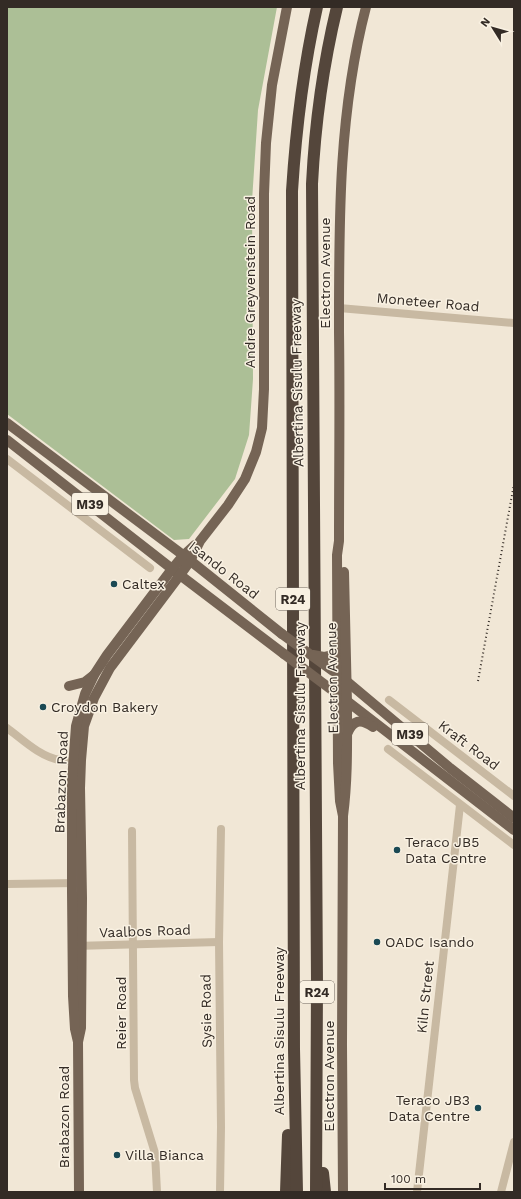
<svg xmlns="http://www.w3.org/2000/svg" width="521" height="1199" viewBox="0 0 521 1199" font-family="'Work Sans',sans-serif">
<rect width="100%" height="100%" fill="#f1e7d6"/>
<path fill="#acbf96" d="M7,7H277L258,110L252,201L253,379L249,435L235,479L189,539L174,540L7,414Z"/>
<g fill="none" stroke-linecap="round" stroke-linejoin="round">
<g stroke="#c8b9a2" stroke-width="8">
<path d="M339,308L514,323"/>
<path d="M7,459L150,568"/>
<path d="M389,700L514,796"/>
<path d="M7,728C22,739 40,757 60,760C66,761 73,761 79,760"/>
<path d="M388,749L514,845"/>
<path d="M132,831L134,1080L135,1088L155,1153L157,1192"/>
<path d="M7,884L78,883"/>
<path d="M75,946L219,942"/>
<path d="M220,1192L221,1127L219,942L221,829"/>
<path d="M417,1192L460,805"/>
<path d="M501,1192L514,1142"/>
</g>
<g stroke="#756455" stroke-width="10">
<path d="M7,423L187,558L282,634"/>
<path d="M7,440L176,572L284,654"/>
<path d="M344,679L450,768L514,818"/>
<path d="M69,686L85,682L94,675"/>
<path d="M343,698L514,830"/>
<path d="M347,734C353,720 360,718 373,727"/>
<path d="M343,816L340,801L338,763L337,555L339,541C339,471 340,401 339,332C339,222 338,114 366,7"/>
<path d="M78,1042L81,1028L82,898L80,788L81,760L84,726L94,698L110,668L180,575L190,561L200,541L228,505L245,479L256,452L262,428L264,389V194L266,143L272,85L287,7"/>
<path d="M79,1192L78,1042L75,1029L73,996L72,892V781L76,726L85,694L94,675L107,655L172,569L183,556L195,545"/>
<path d="M343,1192L342,1045L343,816C348,778 347,741 347,703C346,659 345,616 344,572"/>
</g>
<g stroke="#54463b" stroke-width="12">
<path d="M323,1173L325,1192"/>
<path d="M286,1192L288,1135"/>
<path d="M297,1192L294,1049L292,191C296,128 303,69 317,7"/>
<path d="M316,1192L317,984L312,184C315,124 323,65 337,7"/>
</g>
<path stroke="#332b25" stroke-width="2" stroke-dasharray="1 3" stroke-linecap="butt" d="M478,681L514,484"/>
<g stroke="#756455" stroke-width="10">
<path d="M282,634L333,671"/>
<path d="M284,654L332,690"/>
<path d="M313,655L324,657L332,655"/>
</g>
</g>
<g fill="#1a4954" stroke="#f9f1e2" stroke-width="1.5">
<circle cx="114" cy="584" r="4"/>
<circle cx="43" cy="707" r="4"/>
<circle cx="397" cy="850" r="4"/>
<circle cx="377" cy="942" r="4"/>
<circle cx="478" cy="1108" r="4"/>
<circle cx="117" cy="1155" r="4"/>
</g>
<g text-anchor="middle" dominant-baseline="central" stroke-width="3" stroke-linejoin="round" paint-order="stroke">
<g fill="#f9f1e2" stroke="#6e665e" stroke-width="1">
<rect x="72" y="493" width="36" height="22" rx="3"/>
<rect x="276" y="588" width="34" height="22" rx="3"/>
<rect x="392" y="723" width="36" height="22" rx="3"/>
<rect x="300" y="981" width="34" height="22" rx="3"/>
</g>
<g font-size="13" font-weight="bold" fill="#332b25">
<text x="90" y="504">M39</text>
<text x="293" y="599">R24</text>
<text x="410" y="734">M39</text>
<text x="317" y="992">R24</text>
</g>
<g font-size="14" fill="#332b25" stroke="#f9f1e2">
<text transform="translate(325 273) rotate(-90)">Electron Avenue</text>
<text transform="translate(250 282) rotate(-90)">Andre Greyvenstein Road</text>
<text transform="translate(428 302) rotate(5)">Moneteer Road</text>
<text transform="translate(297 383) rotate(-91)">Albertina Sisulu Freeway</text>
<text transform="translate(224 570) rotate(38)">Isando Road</text>
<text transform="translate(332 678) rotate(-91)">Electron Avenue</text>
<text transform="translate(300 706) rotate(-90)">Albertina Sisulu Freeway</text>
<text transform="translate(469 745) rotate(37)">Kraft Road</text>
<text transform="translate(61 782) rotate(-88)">Brabazon Road</text>
<text transform="translate(145 931) rotate(-2)">Vaalbos Road</text>
<text transform="translate(425 997) rotate(-84)">Kiln Street</text>
<text transform="translate(206 1011) rotate(-91)">Sysie Road</text>
<text transform="translate(121 1013) rotate(-90)">Reier Road</text>
<text transform="translate(279 1031) rotate(-90)">Albertina Sisulu Freeway</text>
<text transform="translate(329 1076) rotate(-90)">Electron Avenue</text>
<text transform="translate(64 1117) rotate(-90)">Brabazon Road</text>
</g>
<g font-size="14" fill="#332b25" stroke="#f9f1e2" text-anchor="start">
<text x="122" y="584">Caltex</text>
<text x="51" y="707">Croydon Bakery</text>
<text x="405" y="842">Teraco JB5<tspan x="405" dy="16">Data Centre</tspan></text>
<text x="385" y="942">OADC Isando</text>
<text x="470" y="1100" text-anchor="end">Teraco JB3<tspan x="470" dy="16">Data Centre</tspan></text>
<text x="125" y="1155">Villa Bianca</text>
</g>
</g>
<rect width="521" height="1199" fill="none" stroke="#332b25" stroke-width="16"/>
<g transform="translate(493 28) rotate(307)" stroke="#f9f1e2" stroke-width="3" paint-order="stroke">
<path d="M0-3L7 15L0 10L-7 15Z" fill="#332b25"/>
<text y="-6" font-size="11" font-weight="bold" text-anchor="middle" fill="#332b25">N</text>
</g>
<path d="M385 1183v6h95v-6" fill="none" stroke="#332b25" stroke-width="2"/>
<text x="391" y="1183" font-size="12" fill="#332b25" stroke="#f9f1e2" stroke-width="3" paint-order="stroke">100 m</text>
</svg>
